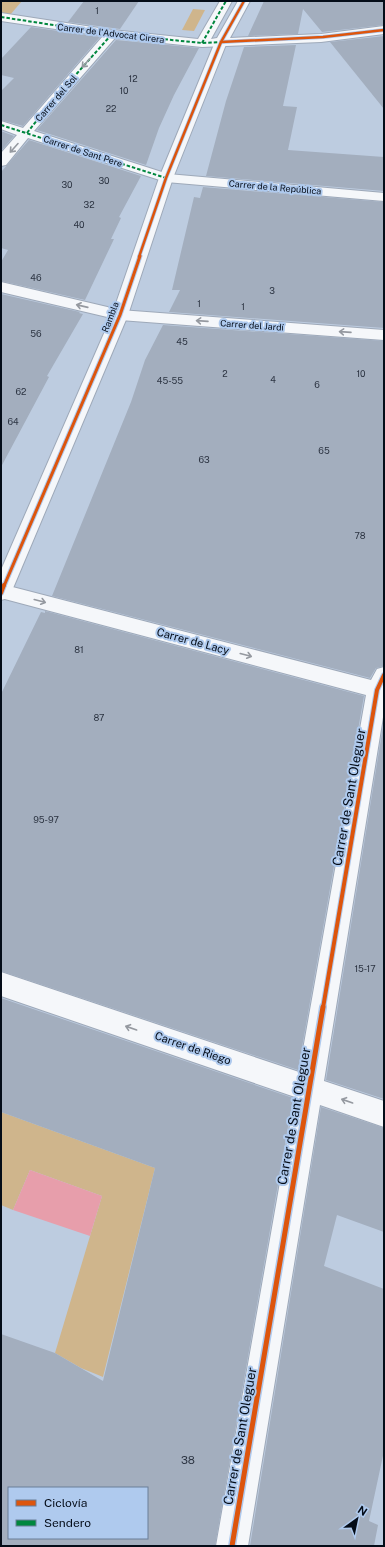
<svg xmlns="http://www.w3.org/2000/svg" width="385" height="1547" viewBox="0 0 385 1547" font-family="'Public Sans',sans-serif">
<rect width="100%" height="100%" fill="#bdcce0"/>
<g fill="#cfb58c">
<path d="M1,1H22L10,15L1,13Z"/>
<path d="M193,9L205,10L194,31L182,30Z"/>
<path d="M1,1112L155,1168L103,1377L81,1368L55,1353L102,1196L30,1170L13,1210L1,1205Z"/>
</g>
<path fill="#e79eab" d="M30,1170L102,1196L90,1236L13,1210Z"/>
<g fill="#a3aebe" fill-rule="evenodd">
<path d="M84,1H139L120,29L68,22Z"/>
<path d="M264,1H384V25L322,32L303,9L298,34L248,36Z"/>
<path d="M31,27L100,37L23,126L1,120V91L14,78L1,75V59Z"/>
<path d="M384,36V109L330,42Z"/>
<path d="M116,40L199,48L174,95L159,128L146,165L37,130Z"/>
<path d="M296,45L283,106L297,107L288,150L384,157V191L206,176L226,101L244,47Z"/>
<path d="M1,131L14,136L1,151Z"/>
<path d="M29,140L141,176L119,217L121,218L111,239H114L85,300L1,281V262L8,250L1,248V172Z"/>
<path d="M203,187L384,202V328L169,312L180,290H172L194,197L200,198Z"/>
<path d="M1,294L80,312L79,313L83,314L47,376L49,377L1,467Z"/>
<path d="M163,325L384,341V666L376,668L370,678L52,596L131,402L145,360Z"/>
<path d="M45,611L364,696L298,1070L1,971V694L41,612L45,613Z"/>
<path d="M384,720V1099L326,1080Z"/>
<path d="M1,998L293,1098L215,1546H1V1334L55,1353L103,1381L155,1168L1,1112ZM9,1488H147V1538H9Z"/>
<path d="M321,1107L384,1128V1232L337,1215L324,1266L384,1289V1451L369,1521L378,1525L374,1546H250Z"/>
</g>
<g fill="none" stroke-linecap="round" stroke-linejoin="round">
<defs>
<g id="street">
<path d="M220,1H232L211,39L217,38L238,1H250L230,38L321,34L384,26V34L321,42L202,47L115,38L34,131L168,174L384,193V201L166,182L28,138L6,165L1,166V153L17,135L1,129V121L23,128L103,36L1,21V13L112,30L198,39Z"/>
<path d="M1,282L120,310L384,330V340L120,320L1,292Z"/>
<path d="M1,584L371,680L377,669L384,667V711L324,1081L384,1101V1127L320,1105L248,1546H216L295,1097L1,996V972L299,1072L366,695L1,598Z"/>
</g>
<path id="secondary" d="M221,38L225,39L227,42L173,178L128,315L11,593L8,598L1,600V570L112,315L159,178L215,42L217,39Z"/>
</defs>
<use href="#street" stroke="#9ea9b9" stroke-width="2"/>
<use href="#secondary" stroke="#9ea9b9" stroke-width="2"/>
<use href="#street" fill="#f5f7fa" fill-rule="evenodd"/>
<use href="#secondary" fill="#f5f7fa" fill-rule="evenodd"/>
<g stroke="#00873e" stroke-width="2" stroke-dasharray="3.5 2" stroke-linecap="butt">
<path d="M1,17L112,34L202,43L223,42"/>
<path d="M202,43L226,1"/>
<path d="M1,125L166,178"/>
<path d="M27,133L48,106L112,34"/>
</g>
<defs>
<g id="cycleway-far3">
<path d="M221,42L323,37L384,30"/>
<path d="M139,257L166,178L221,42L244,1"/>
</g>
<path id="cycleway-far2" d="M4,586L120,315L140,256"/>
<g id="cycleway-far1">
<path d="M1,593L4,585"/>
<path d="M323,1008L377,690L384,675"/>
</g>
<path id="cycleway" d="M232,1546L323,1007"/>
</defs>
<use href="#cycleway-far3" stroke="#afcaee" stroke-width="4"/>
<use href="#cycleway-far2" stroke="#afcaee" stroke-width="5"/>
<use href="#cycleway-far1" stroke="#afcaee" stroke-width="6"/>
<use href="#cycleway" stroke="#afcaee" stroke-width="8"/>
<use href="#cycleway-far3" stroke="#dd550d" stroke-width="2.5"/>
<use href="#cycleway-far2" stroke="#dd550d" stroke-width="3"/>
<use href="#cycleway-far1" stroke="#dd550d" stroke-width="4"/>
<use href="#cycleway" stroke="#dd550d" stroke-width="5"/>
</g>
<defs><path id="oneway-shaft" d="M-6 0H5M1.5-3L5.5 0L1.5 3" fill="none" stroke-width="1.6" stroke-linecap="round" stroke-linejoin="round"/></defs>
<g stroke="#9599a0">
<use href="#oneway-shaft" transform="translate(86 63) rotate(132)"/>
<use href="#oneway-shaft" transform="translate(14 148) rotate(132)"/>
<use href="#oneway-shaft" transform="translate(82 306) rotate(-167)"/>
<use href="#oneway-shaft" transform="translate(202 321) rotate(-176)"/>
<use href="#oneway-shaft" transform="translate(345 332) rotate(-176)"/>
<use href="#oneway-shaft" transform="translate(40 601) rotate(15)"/>
<use href="#oneway-shaft" transform="translate(246 655) rotate(15)"/>
<use href="#oneway-shaft" transform="translate(131 1028) rotate(-161)"/>
<use href="#oneway-shaft" transform="translate(347 1101) rotate(-161)"/>
</g>
<g text-anchor="middle" dominant-baseline="central" stroke-width="4" stroke-linejoin="round" paint-order="stroke">
<g font-size="9" fill="#2c3442">
<text x="97" y="10">1</text>
<text x="133" y="78">12</text>
<text x="124" y="90">10</text>
<text x="111" y="108">22</text>
<text x="104" y="180">30</text>
<text x="67" y="184">30</text>
<text x="89" y="204">32</text>
<text x="79" y="224">40</text>
<text x="36" y="277">46</text>
<text x="272" y="290">3</text>
<text x="199" y="303">1</text>
<text x="243" y="306">1</text>
<text x="36" y="333">56</text>
<text x="182" y="341">45</text>
<text x="225" y="373">2</text>
<text x="361" y="373">10</text>
<text x="273" y="379">4</text>
<text x="170" y="380">45-55</text>
<text x="317" y="384">6</text>
<text x="21" y="391">62</text>
<text x="13" y="421">64</text>
<text x="324" y="450">65</text>
<text x="204" y="459">63</text>
<text x="360" y="535">78</text>
<text x="79" y="649">81</text>
<text x="99" y="717">87</text>
<text x="46" y="819">95-97</text>
<text x="365" y="968">15-17</text>
</g>
<g font-size="9" fill="#040c18" stroke="#afcaee">
<text transform="translate(111 33) rotate(7)">Carrer de l'Advocat Cirera</text>
<text transform="translate(56 98) rotate(-49)">Carrer del Sol</text>
<text transform="translate(83 151) rotate(18)">Carrer de Sant Pere</text>
<text transform="translate(275 187) rotate(5)">Carrer de la República</text>
<text transform="translate(110 317) rotate(-69)">Rambla</text>
<text transform="translate(252 325) rotate(4)">Carrer del Jardí</text>
</g>
<g font-size="11" fill="#040c18" stroke="#afcaee">
<text transform="translate(193 641) rotate(15)">Carrer de Lacy</text>
<text transform="translate(193 1048) rotate(19)">Carrer de Riego</text>
</g>
<g font-size="11" fill="#2c3442">
<text x="188" y="1460">38</text>
</g>
<g font-size="13" fill="#040c18" stroke="#afcaee">
<text transform="translate(349 797) rotate(-80)">Carrer de Sant Oleguer</text>
<text transform="translate(294 1116) rotate(-80)">Carrer de Sant Oleguer</text>
<text transform="translate(240 1436) rotate(-80)">Carrer de Sant Oleguer</text>
</g>
</g>
<rect width="385" height="1547" fill="none" stroke="#040c18" stroke-width="4"/>
<rect x="8" y="1487" width="140" height="52" fill="#afcaee" stroke="#6b7e98"/>
<rect x="16" y="1500" width="20" height="6" fill="#dd550d" stroke="#6b7e98"/>
<text x="44" y="1507" font-size="12" fill="#040c18">Ciclovía</text>
<rect x="16" y="1520" width="20" height="6" fill="#00873e" stroke="#6b7e98"/>
<text x="44" y="1527" font-size="12" fill="#040c18">Sendero</text>
<g transform="translate(357 1519) rotate(33)" stroke="#afcaee" stroke-width="3" paint-order="stroke">
<path d="M0-3L7 15L0 10L-7 15Z" fill="#040c18"/>
<text y="-6" font-size="11" font-weight="bold" text-anchor="middle" fill="#040c18">N</text>
</g>
</svg>
